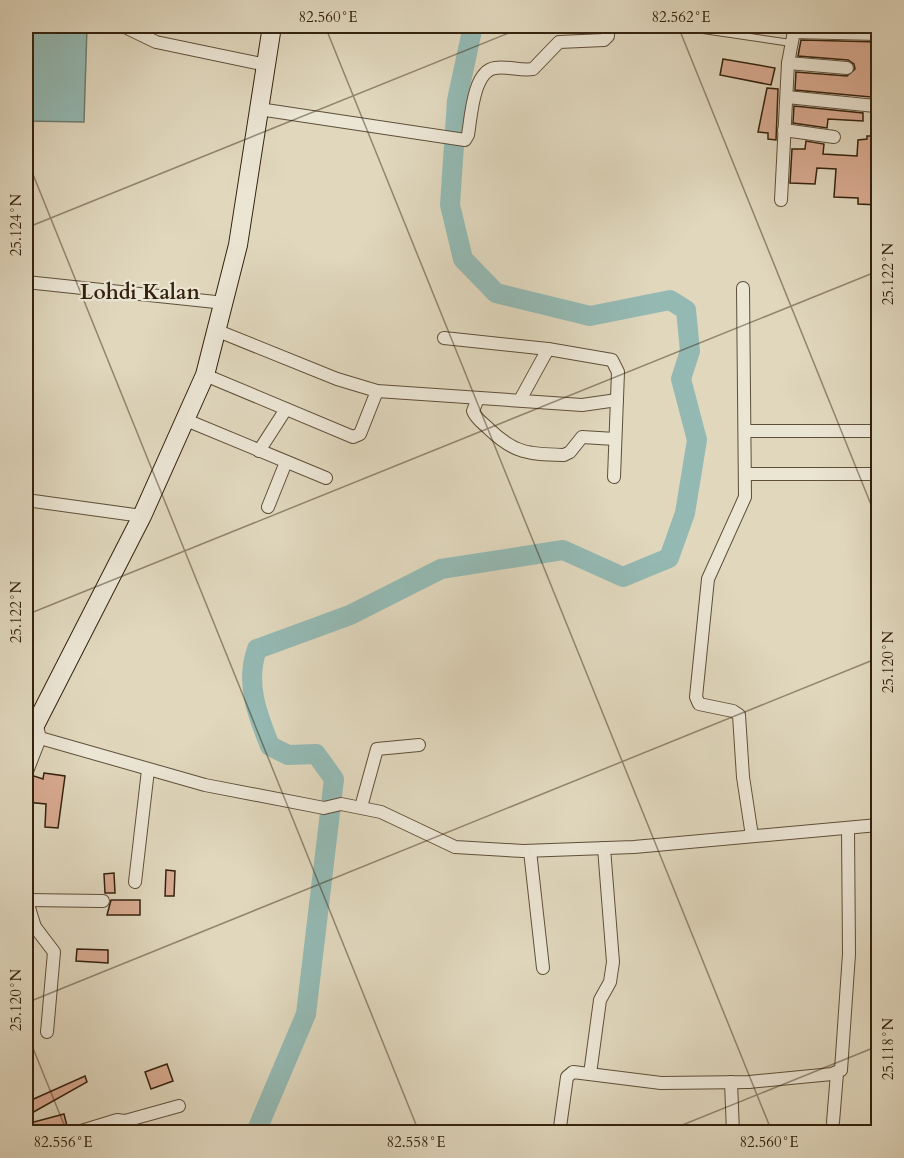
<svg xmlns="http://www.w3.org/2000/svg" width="904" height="1158" viewBox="0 0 904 1158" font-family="Cardo,serif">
<rect width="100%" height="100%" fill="#e0d7bd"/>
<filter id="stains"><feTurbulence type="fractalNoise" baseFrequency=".00333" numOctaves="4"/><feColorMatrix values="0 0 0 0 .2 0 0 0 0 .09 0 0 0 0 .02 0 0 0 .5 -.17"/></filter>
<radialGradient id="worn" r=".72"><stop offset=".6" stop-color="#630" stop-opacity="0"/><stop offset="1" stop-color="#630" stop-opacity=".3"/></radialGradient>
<path fill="#94b9b3" stroke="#6e7d71" stroke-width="1.5" d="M26,26H87L84,122L26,121Z"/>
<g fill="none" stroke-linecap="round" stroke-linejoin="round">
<path stroke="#94b9b3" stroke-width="20" d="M256,1132L306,1014L334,779L316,754L288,755L270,746C257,714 245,683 257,649L350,615L441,569L563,550L623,577L669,558L685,513L697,440L681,379L690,351L686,310L670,300L590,316L496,293L463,259L450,205L457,100L473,26"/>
</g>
<g fill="#d9ab92" stroke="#34220d" stroke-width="1.5">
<path d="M801,40L879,42V94H872L871,97L795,90L796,72L847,76L855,69L854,64L848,60L798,56Z"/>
<path d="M723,59L775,68L771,85L720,75Z"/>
<path d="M767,88L778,89L776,140L768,139V133L758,132Z"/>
<path d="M794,106L863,113V121L828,119L827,128L793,123Z"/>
<path d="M867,136H879V205L858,204V198L834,197L836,169L817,168L815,184L790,183L792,149H805L806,141L824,144L823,154L857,156L858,140L867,139Z"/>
<path d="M44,773L65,776L58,828L45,827L46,804L26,802V782L34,776L43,779Z"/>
<path d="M166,870L175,871L174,896H165Z"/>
<path d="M114,873L115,893H105L104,874Z"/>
<path d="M111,900H140V915H107Z"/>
<path d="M77,949L108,950V963L76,961Z"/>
<path d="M167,1064L173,1081L151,1089L145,1072Z"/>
<path d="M85,1076L87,1082L30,1114L27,1102Z"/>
<path d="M64,1114L68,1130L31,1132L30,1123Z"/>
</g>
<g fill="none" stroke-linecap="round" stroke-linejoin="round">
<defs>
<path id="lane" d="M676,26L791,43"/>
<g id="street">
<path d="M123,26L156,42L266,65"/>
<path d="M793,32L878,34"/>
<path d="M788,63L847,68"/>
<path d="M787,97L875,106"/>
<path d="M259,109L465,140L468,135C471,118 473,71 495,68C508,66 521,71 533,69L559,42L604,40L608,36V26"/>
<path d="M784,130L834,137"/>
<path d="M781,200L788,63L795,26"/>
<path d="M26,282L225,303"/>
<path d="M743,288L745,497L708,579L696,697L699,704L733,711L739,715L743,777L752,836"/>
<path d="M218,331L337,379L377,391L582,405L617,400"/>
<path d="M444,338L548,349L612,360L618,372L614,477"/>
<path d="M205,375L353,437L360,434L377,391"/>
<path d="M478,398L473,411C476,419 483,423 489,429C515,454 529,454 564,455L570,452L582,437L615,439"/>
<path d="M520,400L548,349"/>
<path d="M186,420L326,478"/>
<path d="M745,431H878"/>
<path d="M259,451L286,409"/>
<path d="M745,474H878"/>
<path d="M26,500L142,516"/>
<path d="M268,507L286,462"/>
<path d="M36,723L40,738L205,785L324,808L341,804L381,812L455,847L523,851L634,847L878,825"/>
<path d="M26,774L40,738"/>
<path d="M361,807L377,749L419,745"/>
<path d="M530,851L543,968"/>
<path d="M135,882L148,770"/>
<path d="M26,898L35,927L54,952L47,1032"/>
<path d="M26,900L103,901"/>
<path d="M590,1074L600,1000L610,982L613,962L604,848"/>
<path d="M731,1082L733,1132"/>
<path d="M833,1122L837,1073"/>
<path d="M560,1127L567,1077L573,1072L661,1083L749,1082L832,1074L841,1070L849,954L848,828"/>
<path d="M78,1132L117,1120L125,1121L179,1106"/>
</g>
<path id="secondary" d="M26,743L142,516L205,375L238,245L272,26"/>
</defs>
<use href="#lane" stroke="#5f4f39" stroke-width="8"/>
<use href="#street" stroke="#5f4f39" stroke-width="14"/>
<use href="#secondary" stroke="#34220d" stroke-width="20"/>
<use href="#lane" stroke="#ebe5d4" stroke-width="6"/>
<use href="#street" stroke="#ebe5d4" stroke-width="12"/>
<use href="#secondary" stroke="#ebe5d4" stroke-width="18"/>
</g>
<path fill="none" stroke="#34220d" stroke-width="1.5" stroke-opacity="0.45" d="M325,26L772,1132M678,26L878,522M26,157L419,1132M26,228L526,26M26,615L878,271M26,1003L878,658M26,1031L67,1132M665,1132L878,1046"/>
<g text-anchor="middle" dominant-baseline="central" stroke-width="4.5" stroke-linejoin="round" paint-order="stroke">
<g font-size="21" font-weight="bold" fill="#34220d" stroke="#ebe5d4">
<text x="140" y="292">Lohdi Kalan</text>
</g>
</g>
<rect width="904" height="1158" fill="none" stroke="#e0d7bd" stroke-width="66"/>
<rect x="33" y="33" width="838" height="1092" fill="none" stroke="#34220d" stroke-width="2"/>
<g font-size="15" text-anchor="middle" fill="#34220d">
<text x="328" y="22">82.560°E</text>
<text x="681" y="22">82.562°E</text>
<text transform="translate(16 225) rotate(-90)" y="5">25.124°N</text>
<text transform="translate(888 274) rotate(-90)" y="5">25.122°N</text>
<text transform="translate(16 612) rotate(-90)" y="5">25.122°N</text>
<text transform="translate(888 662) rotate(-90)" y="5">25.120°N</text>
<text transform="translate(16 1000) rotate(-90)" y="5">25.120°N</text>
<text transform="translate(888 1049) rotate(-90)" y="5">25.118°N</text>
<text x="63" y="1147">82.556°E</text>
<text x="416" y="1147">82.558°E</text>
<text x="769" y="1147">82.560°E</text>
</g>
<rect width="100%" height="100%" filter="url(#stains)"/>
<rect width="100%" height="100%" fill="url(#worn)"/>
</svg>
